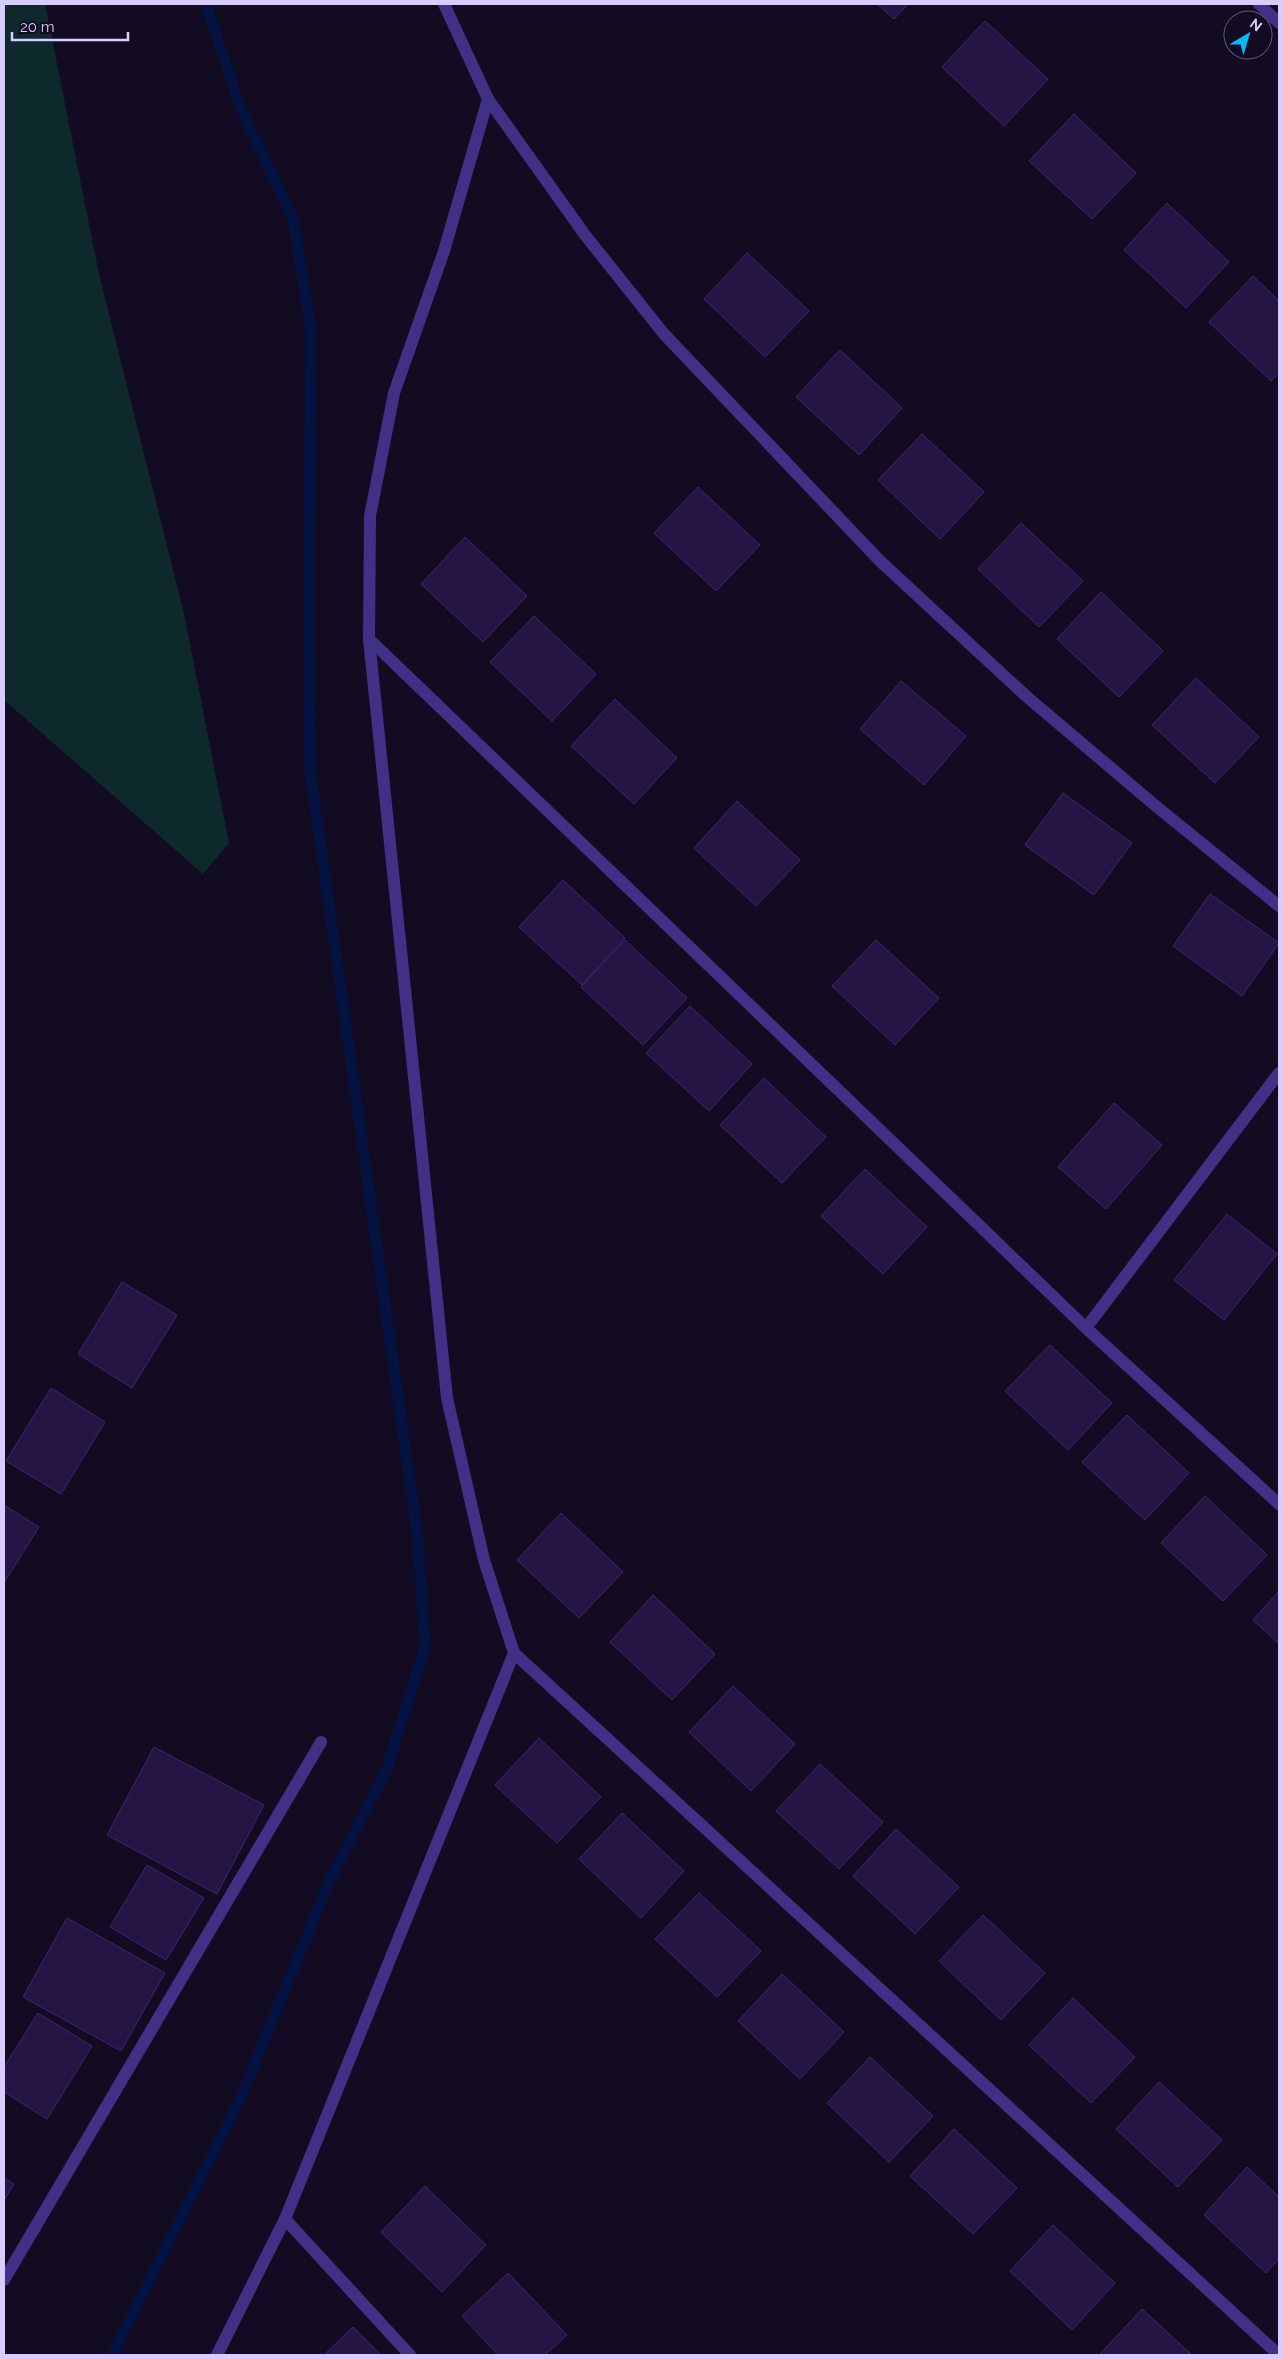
<svg xmlns="http://www.w3.org/2000/svg" width="1283" height="2359" viewBox="0 0 1283 2359" font-family="Raleway,sans-serif">
<rect width="100%" height="100%" fill="#120b22"/>
<path fill="#0d292c" d="M4,4H45L99,274L184,613L229,843L203,874L4,700Z"/>
<g fill="none" stroke-linecap="round" stroke-linejoin="round">
<path stroke="#041241" stroke-width="11" d="M112,2355L240,2099L329,1882L387,1768L425,1647L418,1540L310,770L309,584L311,330L293,218L241,109L206,4"/>
</g>
<g fill="#251545" stroke="#3f2573">
<path d="M877,4H908L894,19Z"/>
<path d="M985,21L1048,79L1004,126L942,67Z"/>
<path d="M1074,114L1136,173L1092,219L1029,161Z"/>
<path d="M1167,203L1229,262L1186,308L1124,250Z"/>
<path d="M747,253L809,311L765,357L704,299Z"/>
<path d="M1253,276L1279,301V372L1271,381L1209,322Z"/>
<path d="M840,350L902,408L859,455L796,397Z"/>
<path d="M922,434L984,492L940,539L878,480Z"/>
<path d="M698,487L760,545L716,591L654,533Z"/>
<path d="M1021,523L1083,581L1039,627L978,569Z"/>
<path d="M465,537L527,596L483,642L421,584Z"/>
<path d="M1101,592L1163,651L1119,697L1057,639Z"/>
<path d="M534,616L596,674L552,721L490,662Z"/>
<path d="M1196,678L1259,737L1215,783L1152,725Z"/>
<path d="M901,681L966,736L924,785L860,729Z"/>
<path d="M615,699L677,758L634,804L571,746Z"/>
<path d="M1063,793L1132,843L1094,895L1025,845Z"/>
<path d="M737,801L800,860L756,906L694,848Z"/>
<path d="M563,880L625,938L582,985L519,927Z"/>
<path d="M1210,894L1279,943L1242,996L1173,946Z"/>
<path d="M625,940L687,998L643,1045L581,987Z"/>
<path d="M876,940L939,998L895,1045L832,986Z"/>
<path d="M690,1006L752,1064L709,1111L646,1053Z"/>
<path d="M764,1078L826,1137L782,1183L720,1125Z"/>
<path d="M1114,1103L1162,1145L1106,1209L1058,1167Z"/>
<path d="M865,1169L927,1227L883,1274L821,1216Z"/>
<path d="M1227,1214L1277,1254L1224,1320L1174,1280Z"/>
<path d="M122,1282L177,1315L132,1388L78,1354Z"/>
<path d="M1050,1345L1112,1403L1068,1450L1005,1391Z"/>
<path d="M51,1388L105,1422L61,1494L6,1461Z"/>
<path d="M1127,1415L1189,1473L1145,1520L1082,1462Z"/>
<path d="M1205,1496L1267,1555L1223,1601L1161,1543Z"/>
<path d="M4,1505L39,1527L4,1583Z"/>
<path d="M561,1513L623,1572L579,1618L517,1560Z"/>
<path d="M1279,1591V1644L1253,1620Z"/>
<path d="M653,1595L715,1654L672,1700L610,1642Z"/>
<path d="M733,1686L795,1744L751,1791L689,1732Z"/>
<path d="M539,1738L601,1797L557,1843L495,1785Z"/>
<path d="M154,1747L264,1805L217,1894L107,1835Z"/>
<path d="M820,1764L883,1822L839,1869L776,1811Z"/>
<path d="M622,1813L684,1871L641,1918L579,1859Z"/>
<path d="M896,1829L959,1887L915,1934L853,1876Z"/>
<path d="M147,1865L204,1898L166,1960L110,1927Z"/>
<path d="M699,1893L761,1951L717,1997L655,1939Z"/>
<path d="M983,1915L1045,1973L1001,2020L939,1961Z"/>
<path d="M67,1918L165,1973L121,2051L23,1997Z"/>
<path d="M782,1974L844,2032L800,2079L738,2021Z"/>
<path d="M1073,1998L1135,2057L1091,2103L1029,2045Z"/>
<path d="M38,2013L92,2046L47,2119L4,2092V2067Z"/>
<path d="M870,2057L933,2116L889,2162L827,2103Z"/>
<path d="M1159,2082L1222,2140L1178,2187L1116,2129Z"/>
<path d="M954,2129L1017,2188L973,2234L910,2176Z"/>
<path d="M1247,2167L1279,2197V2259L1266,2273L1204,2215Z"/>
<path d="M4,2178L14,2184L4,2200Z"/>
<path d="M425,2186L486,2245L442,2292L381,2232Z"/>
<path d="M1053,2225L1115,2283L1072,2330L1010,2271Z"/>
<path d="M508,2273L567,2335L545,2355H498L462,2316Z"/>
<path d="M1142,2309L1192,2355H1099Z"/>
<path d="M353,2327L381,2355H324Z"/>
</g>
<g fill="none" stroke-linecap="round" stroke-linejoin="round">
<g stroke="#403186" stroke-width="12">
<path d="M1259,4L1279,23"/>
<path d="M488,99L585,235L664,334L880,561L1026,696L1157,807L1279,906"/>
<path d="M369,639L1086,1328L1279,1504"/>
<path d="M1086,1328L1279,1073"/>
<path d="M514,1653L1279,2355"/>
<path d="M285,2219L410,2355"/>
<path d="M4,2280L321,1742"/>
<path d="M217,2355L285,2219L514,1653L484,1560L447,1398L369,639L370,516L394,393L444,251L488,99L444,4"/>
</g>
</g>
<rect width="1283" height="2359" fill="none" stroke="#d8ccff" stroke-width="10"/>
<g transform="translate(1248 35) rotate(38)"><circle r="24" fill="#120b22" stroke="#61587a"/>
<path d="M0-4L9 19L0 12L-9 19Z" fill="#00bcf7"/>
<text y="-8" font-size="14" font-weight="bold" text-anchor="middle" fill="#d8ccff">N</text>
</g>
<path d="M12 32v8h116v-8" fill="none" stroke="#d8ccff" stroke-width="2.5"/>
<text x="20" y="32" font-size="15" fill="#d8ccff" stroke="#120b22" stroke-width="4" paint-order="stroke">20 m</text>
</svg>
